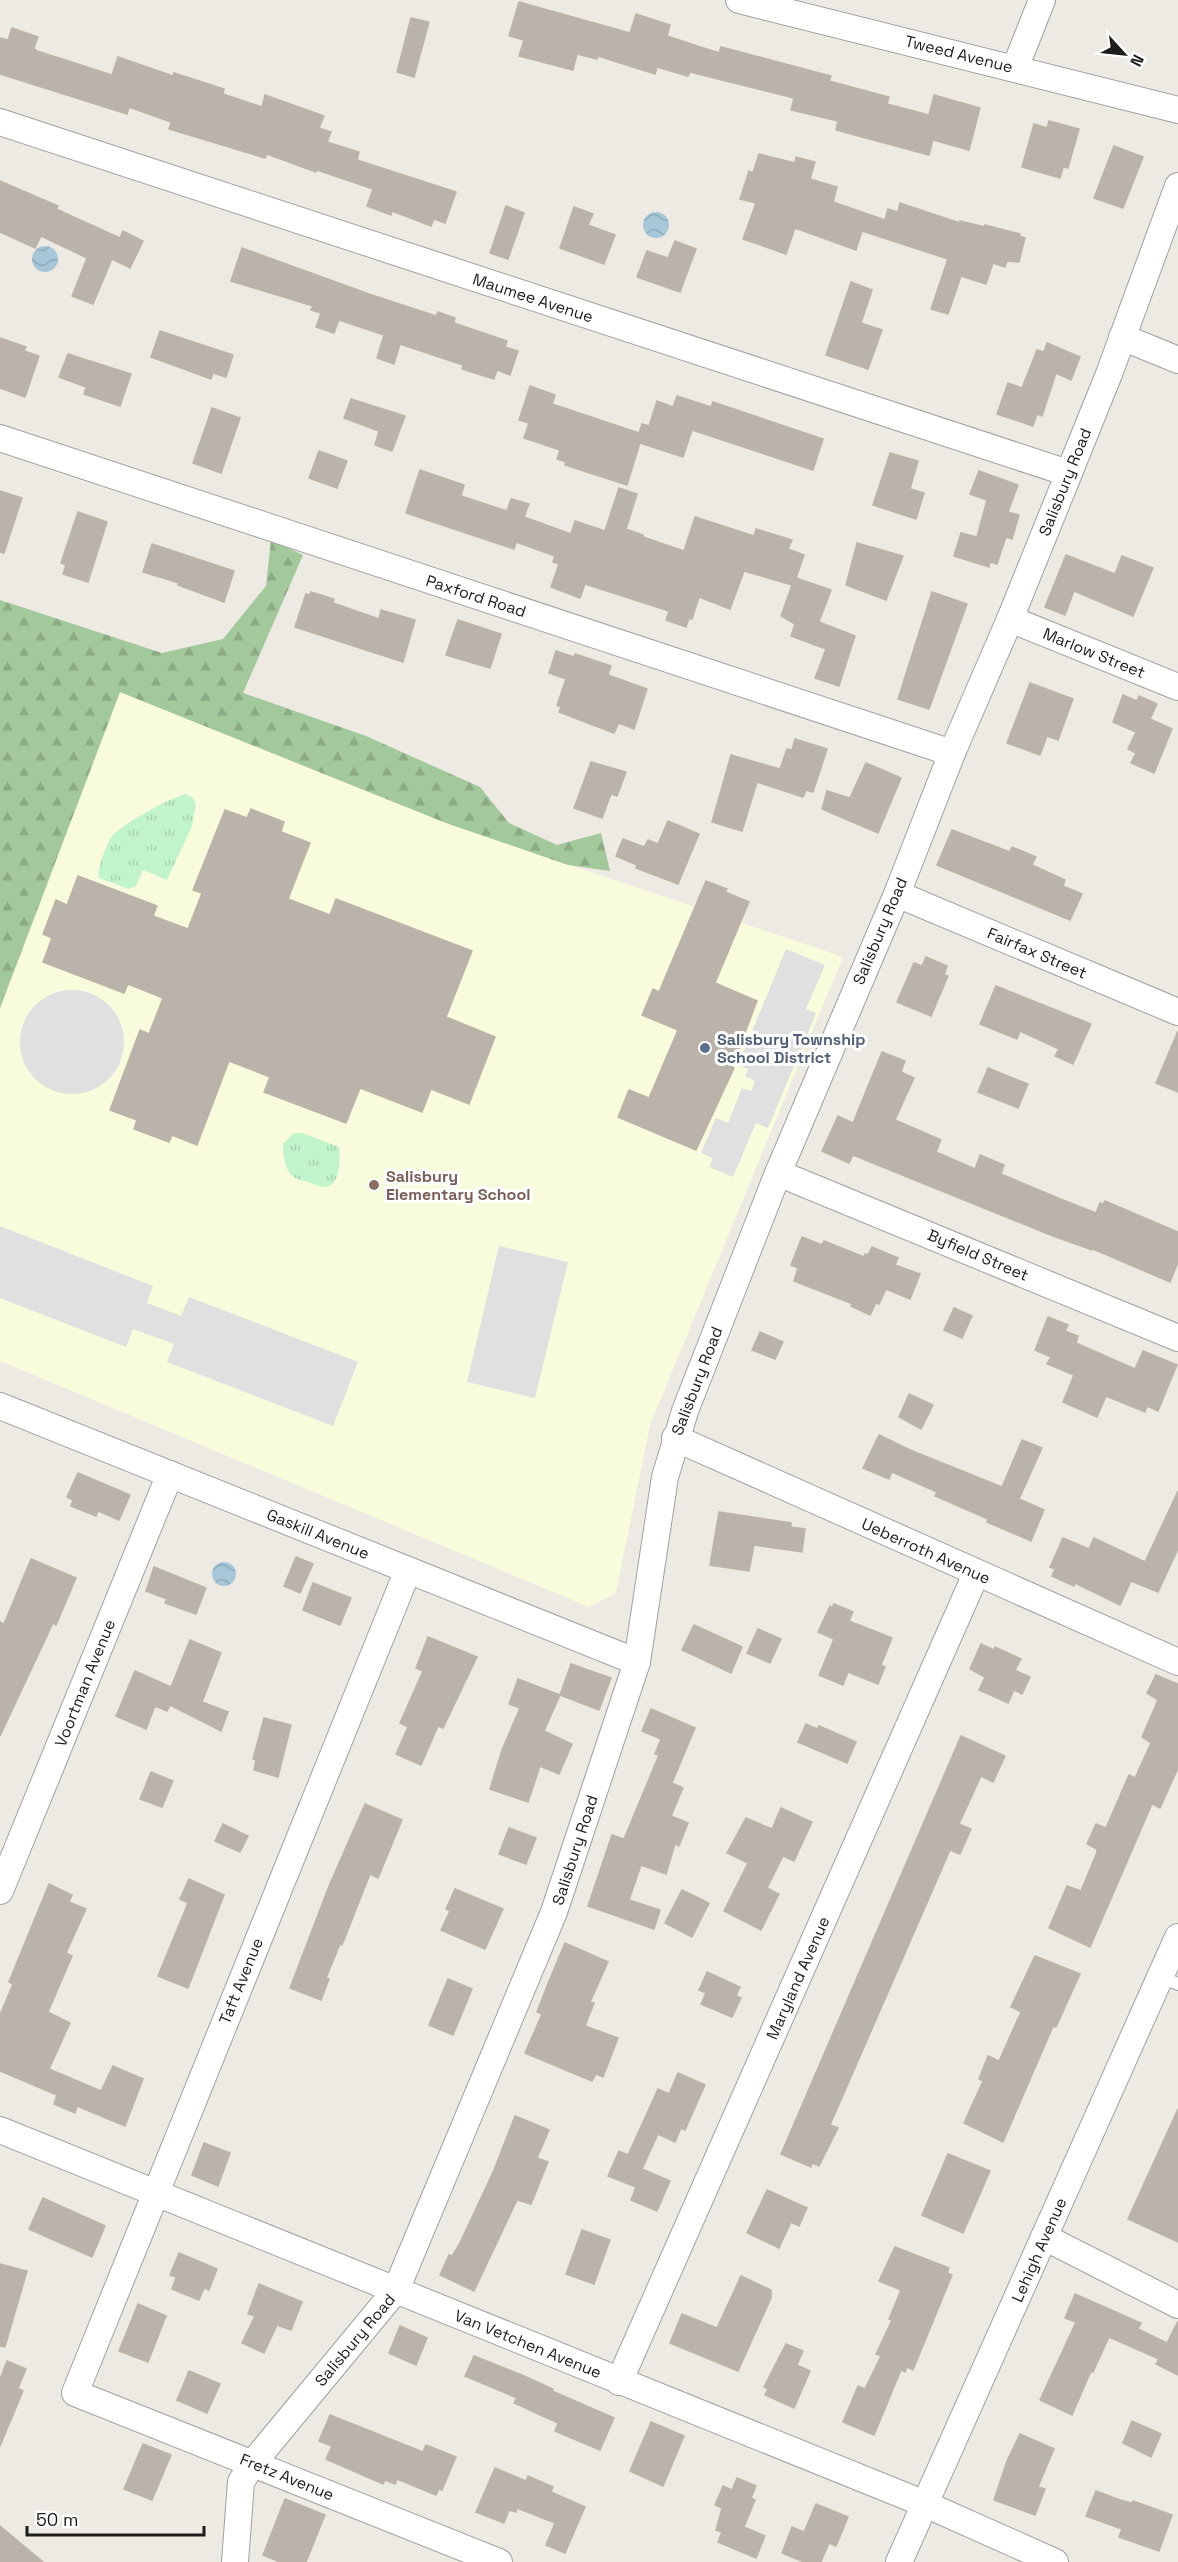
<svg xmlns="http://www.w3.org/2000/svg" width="1178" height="2562" viewBox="0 0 1178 2562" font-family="'Space Grotesk',sans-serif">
<defs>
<pattern id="forest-firs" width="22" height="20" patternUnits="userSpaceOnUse" patternTransform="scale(1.5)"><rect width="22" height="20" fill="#a3c89b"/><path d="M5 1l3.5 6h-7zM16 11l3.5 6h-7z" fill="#8cab85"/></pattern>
<pattern id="park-tufts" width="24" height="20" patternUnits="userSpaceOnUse" patternTransform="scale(1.5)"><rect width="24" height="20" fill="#c2f4cc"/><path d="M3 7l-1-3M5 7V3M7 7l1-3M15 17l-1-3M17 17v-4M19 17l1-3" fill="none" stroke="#a6d1af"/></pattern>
<pattern id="water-waves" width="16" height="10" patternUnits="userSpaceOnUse" patternTransform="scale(1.5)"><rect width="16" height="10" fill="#a7c6d7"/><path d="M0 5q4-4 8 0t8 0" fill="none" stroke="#8faab8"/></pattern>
</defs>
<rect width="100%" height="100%" fill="#eceae3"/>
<path fill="#f8fcdc" d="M120,692L446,823L843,957L650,1425L616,1593L589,1607L0,1361V1009Z"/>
<path fill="url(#forest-firs)" d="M271,540L303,555L243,693L366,736L480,787L509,823L557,845L601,833L610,871L568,865L446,823L120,692L0,1008V600L162,653L223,639L266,586Z"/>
<g fill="url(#park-tufts)">
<path d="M185,794L192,797L196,804L192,826L167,880L143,870L136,886L129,889L99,878C97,869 107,841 114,834C130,820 164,801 185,794Z"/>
<path d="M294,1133H302L339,1147C340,1157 341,1186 325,1187C320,1187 313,1184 308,1182C302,1180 294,1179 291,1175C284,1167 283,1153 283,1144Z"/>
</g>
<g fill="#e0e0e0">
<path d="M786,949L825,965L806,1009L816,1013L768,1128L756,1123L733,1177L709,1167L713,1158L701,1153L716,1118L728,1123L742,1088L751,1091L755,1081L745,1076L748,1069L738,1065Z"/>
<circle cx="72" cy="1042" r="52"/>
<path d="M0,1226L153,1286L147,1303L181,1316L189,1297L358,1362L333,1426L167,1362L174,1344L133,1329L126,1347L0,1298Z"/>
<path d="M499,1246L568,1262L535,1398L467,1382Z"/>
</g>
<g fill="url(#water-waves)">
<circle cx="656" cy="225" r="13"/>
<circle cx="45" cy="259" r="13"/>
<circle cx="224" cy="1574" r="12"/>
</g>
<g fill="#b9b3ac" stroke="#bdb3a6" stroke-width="1.5">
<path d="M519,2L630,33L636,14L670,25L667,36L719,53L721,47L831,76L829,81L889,97L887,104L929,115L934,95L980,108L969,150L933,140L929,155L836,130L838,121L791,110L794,98L690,72L688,76L657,67L655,74L598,56L597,59L577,54L573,70L519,56L524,40L509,36Z"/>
<path d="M411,18L429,22L414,77L397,72Z"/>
<path d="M12,28L38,37L34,48L37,51L112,75L118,57L173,76L174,73L224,89L223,94L262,107L265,95L324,116L319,128L331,132L327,142L359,152L357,160L456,192L445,223L434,219L431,226L392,211L391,215L367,206L373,189L317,170L316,172L267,154L265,158L169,129L171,122L129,107L127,114L0,74V38L8,40Z"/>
<path d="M1049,121L1079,129L1068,168L1063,167L1060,178L1022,167L1034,124L1047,128Z"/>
<path d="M1114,146L1143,157L1123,208L1094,198Z"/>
<path d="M759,154L795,163L796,157L815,162L810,179L837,187L833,202L885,220L888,209L898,212L900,203L960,223V221L985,227V225L1020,234L1019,236L1025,238L1019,262L1007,261L1005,267L993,263L986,284L961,276L948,314L931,309L948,259L862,231L856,250L795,228L786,254L743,239L756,203L740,199L749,171L753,173Z"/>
<path d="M0,181L58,206L56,209L120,238L123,231L143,241L130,268L112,259L93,304L72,296L87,258L41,236L35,248L0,232Z"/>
<path d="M506,206L524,213L508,259L490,253Z"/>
<path d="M574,207L593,214L588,225L615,235L604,264L560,248Z"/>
<path d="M675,241L696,249L680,292L637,277L647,251L668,258Z"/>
<path d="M242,248L369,294L436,316L438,312L455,318L454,323L507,341L505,347L518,351L510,375L497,370L494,379L462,369L463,365L400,344L394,364L377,358L384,335L339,320L334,333L316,327L321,313L311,310L313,306L231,281Z"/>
<path d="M851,282L872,290L861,323L882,330L868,369L826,355Z"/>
<path d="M160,331L233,355L226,377L213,373L211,379L151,357Z"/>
<path d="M0,338L26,347L24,351L39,356L25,397L0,388Z"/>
<path d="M1047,343L1080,357L1071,380L1056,373L1042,416L1037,414L1033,426L997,414L1008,383L1022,388L1037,350L1044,352Z"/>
<path d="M68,354L131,374L120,406L84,394L86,387L59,377Z"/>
<path d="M530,386L555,395L552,404L639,433L642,424L649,426L657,401L673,407L677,396L711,407L713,402L823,439L813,470L692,430L683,457L640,443L627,485L565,465L566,462L557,459L560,450L524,438L529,423L519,420Z"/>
<path d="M351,399L405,416L392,451L375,445L379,431L344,418Z"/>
<path d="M212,408L240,418L221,473L193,463Z"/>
<path d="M319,451L347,461L337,488L309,478Z"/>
<path d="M890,453L918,461L910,489L924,493L916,519L873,505Z"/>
<path d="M420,470L464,485L461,496L507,511L511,499L529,504L524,517L571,534L575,521L605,531L619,488L637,494L626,529L643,535V537L684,551L695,517L754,536L756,529L792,540L788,549L804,555L796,578L831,590L819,622L855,636L839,686L815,678L826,649L791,636L795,624L781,616L792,585L744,571L730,609L699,597L692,619L689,618L686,627L666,620L669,611L585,584L580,598L551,587L559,564L553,562L555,556L516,542L514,549L406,513Z"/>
<path d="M979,471L1018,485L1008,512L1019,515L1012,539L1006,537L997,564L990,562L989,567L954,556L961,533L977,537L987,500L970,494Z"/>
<path d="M0,491L22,498L4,553L0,552Z"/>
<path d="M78,512L107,522L88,582L63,574L66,565L61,563Z"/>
<path d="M857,543L903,556L886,600L846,585Z"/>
<path d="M152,544L234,571L224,602L178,585L179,583L143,572Z"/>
<path d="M1066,555L1115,574L1122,556L1153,568L1133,616L1074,591L1065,615L1045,607Z"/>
<path d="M311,592L334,599L333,603L379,619L381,610L415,620L403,662L295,627L306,594L310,595Z"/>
<path d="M932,592L967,604L929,709L898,699Z"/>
<path d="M458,620L501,634L490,668L446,655Z"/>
<path d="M556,651L574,657L575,654L611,666L608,675L647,689L634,729L619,723L614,733L559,712L561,707L557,705L566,679L549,673Z"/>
<path d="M1030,683L1073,699L1058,740L1047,736L1040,755L1007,743Z"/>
<path d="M1123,695L1137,701L1139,696L1157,704L1150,719L1172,729L1154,773L1131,763L1136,753L1128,749L1136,732L1113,722Z"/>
<path d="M795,739L827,749L813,792L806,790L803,797L757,782L742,831L712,822L731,755L780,769L787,749L792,750Z"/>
<path d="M591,762L626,772L617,796L611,794L602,818L574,808Z"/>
<path d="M866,763L901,778L878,833L822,809L827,791L850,798Z"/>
<path d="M251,809L284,822L281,832L310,843L288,899L330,915L336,899L472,951L446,1017L495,1037L469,1104L431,1089L422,1112L360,1088L346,1123L264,1092L270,1077L229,1061L197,1145L172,1135L169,1142L134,1129L137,1120L110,1110L140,1030L149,1034L163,998L128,984L124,993L43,962L52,938L43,934L56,900L67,905L78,876L157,906L153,916L188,929L202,893L193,890L225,810L247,818Z"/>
<path d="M668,821L699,834L678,884L636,868L637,865L616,856L623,839L644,847L648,840L658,844Z"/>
<path d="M952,830L1010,852L1012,847L1036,857L1032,865L1065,880L1063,886L1082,894L1070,920L937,865Z"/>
<path d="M706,881L727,889L725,892L749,902L715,983L757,1001L732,1067L734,1068L696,1150L618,1117L629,1090L649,1098L678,1030L642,1015L653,989L659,992Z"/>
<path d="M926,957L947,966L944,975L948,976L931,1016L897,1002L914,963L922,966Z"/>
<path d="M996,986L1091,1024L1073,1064L1055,1056L1059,1049L1020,1031L1017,1039L980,1024Z"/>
<path d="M1178,1031V1092L1156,1083Z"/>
<path d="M882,1052L905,1061L901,1072L914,1078L895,1120L941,1140L936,1152L975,1169L980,1155L1004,1165L1001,1174L1058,1198L1096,1213L1100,1203L1103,1204L1105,1201L1178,1232V1262L1170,1282L1093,1249L1092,1250L1053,1236L853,1155L849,1163L822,1151L838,1116L853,1123Z"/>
<path d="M988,1068L1028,1084L1018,1108L978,1092Z"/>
<path d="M802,1237L822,1245L824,1241L864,1257L865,1254L868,1255L872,1247L898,1258L895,1265L920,1274L910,1299L886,1289L879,1304L876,1303L870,1315L851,1306L853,1304L794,1281L798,1268L791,1265Z"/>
<path d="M954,1308L972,1316L962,1338L944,1330Z"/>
<path d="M1048,1317L1068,1325L1065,1331L1078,1336L1076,1343L1135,1369L1143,1351L1177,1365L1158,1411L1147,1406L1145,1412L1106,1396L1097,1417L1063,1402L1074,1375L1047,1364L1051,1357L1035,1350Z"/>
<path d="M760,1332L783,1342L775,1359L752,1350Z"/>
<path d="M909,1394L933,1405L921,1429L899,1417Z"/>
<path d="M879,1435L910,1450L1002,1487L1022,1440L1042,1448L1019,1499L1044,1510L1031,1541L987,1522L988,1519L935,1496L937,1492L892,1472L889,1479L863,1468Z"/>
<path d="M78,1473L130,1495L119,1520L98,1511L96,1516L71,1506L73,1500L67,1497Z"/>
<path d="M1178,1491V1549L1158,1592L1131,1581L1120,1605L1075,1583L1074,1586L1052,1576L1055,1569L1050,1567L1063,1538L1089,1549L1094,1538L1145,1562Z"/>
<path d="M719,1512L791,1523V1527L805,1529L802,1552L754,1545L749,1571L710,1565Z"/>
<path d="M296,1557L313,1564L300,1593L284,1586Z"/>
<path d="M31,1559L76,1578L56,1625L53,1623L0,1736V1622L4,1624Z"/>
<path d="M154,1567L206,1588L196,1614L165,1603L167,1599L146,1591Z"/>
<path d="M313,1583L351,1598L340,1625L303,1610Z"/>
<path d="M834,1604L853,1612L849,1621L892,1638L881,1665L885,1667L878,1684L848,1672L843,1685L819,1675L834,1639L818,1632L830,1606L832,1608Z"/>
<path d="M694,1625L742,1647L731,1673L682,1650Z"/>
<path d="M758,1629L781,1639L770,1663L747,1653Z"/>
<path d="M428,1637L477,1657L443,1728L438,1726L421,1765L396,1754L408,1727L400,1723L423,1671L416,1668Z"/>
<path d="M190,1640L221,1653L202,1702L228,1712L221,1731L170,1705L167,1711L155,1706L146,1729L116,1716L135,1671L171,1687Z"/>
<path d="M981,1644L994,1650L995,1647L1021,1659L1015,1670L1030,1677L1022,1694L1014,1690L1008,1703L979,1690L985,1677L970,1669Z"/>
<path d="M571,1664L611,1678L599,1710L560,1695L544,1731L572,1744L559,1774L540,1766L528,1802L490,1789L502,1750L520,1708L509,1704L518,1679L560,1695Z"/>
<path d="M1156,1675L1178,1684V1768L1160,1808L1152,1804L1090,1947L1049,1928L1067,1886L1081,1891L1097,1852V1849L1087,1844L1096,1824L1106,1828L1129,1775L1135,1778L1151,1743L1142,1737L1158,1700L1147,1693Z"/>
<path d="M651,1709L695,1728L672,1783L683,1788L671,1816L688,1823L679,1846L675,1844L666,1874L641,1865L629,1900L660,1910L654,1929L588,1906L612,1835L624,1839L659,1755L655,1754L661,1739L642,1731Z"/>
<path d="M264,1718L291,1725L278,1777L254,1770L256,1760L253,1759Z"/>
<path d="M806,1724L817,1729L819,1726L856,1742L847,1763L798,1742Z"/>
<path d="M961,1736L1005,1756L993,1782L981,1776L959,1824L971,1829L960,1854L950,1850L830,2125L838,2128L819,2166L812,2163L811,2167L781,2154Z"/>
<path d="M151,1772L173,1781L162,1807L140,1799Z"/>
<path d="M365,1804L402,1820L378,1878L370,1874L342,1945L340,1944L326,1978L329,1979L321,2000L290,1988L329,1886Z"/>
<path d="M781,1808L812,1822L794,1861L783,1856L767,1888L779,1894L761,1930L724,1911L748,1863L727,1853L746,1818L772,1829Z"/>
<path d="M223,1824L248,1836L240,1852L215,1841Z"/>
<path d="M509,1828L536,1838L526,1864L499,1854Z"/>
<path d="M189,1879L224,1895L188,1988L158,1976L188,1903L180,1899Z"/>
<path d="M49,1884L72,1895L69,1902L86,1909L66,1953L72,1956L48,2012L70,2023L49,2069L101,2091L113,2066L143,2079L125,2126L77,2106L75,2113L54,2104L57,2095L0,2071V2015L13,1984L9,1982Z"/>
<path d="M455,1889L503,1909L485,1949L441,1930L450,1911L446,1909Z"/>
<path d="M682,1890L709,1903L692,1937L665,1923Z"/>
<path d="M565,1943L608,1962L590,2002L594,2003L585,2026L618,2038L603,2077L596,2074L592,2081L525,2053L542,2014L537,2012L547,1986Z"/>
<path d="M1035,1956L1080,1974L1056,2027L1053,2026L1003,2142L964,2123L983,2081L979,2079L988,2056L999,2061L1021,2012L1011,2007Z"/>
<path d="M707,1972L740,1987L736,1996L741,1998L732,2017L701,2004L706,1993L699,1990Z"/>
<path d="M448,1979L472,1989L453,2035L429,2025Z"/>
<path d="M678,2073L705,2085L685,2130L681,2128L675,2142L658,2134L642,2169L670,2181L657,2211L631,2200L636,2187L608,2176L619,2151L628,2155L658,2089L669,2094Z"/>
<path d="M1178,2109V2242L1128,2219Z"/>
<path d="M515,2116L549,2130L537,2158L548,2162L531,2204L517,2200L474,2291L440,2275L449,2255L452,2256L459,2245L494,2170Z"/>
<path d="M204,2143L230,2153L218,2186L192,2175Z"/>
<path d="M948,2154L990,2171L963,2233L922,2215Z"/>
<path d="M767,2190L807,2208L799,2226L791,2222L779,2248L747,2233Z"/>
<path d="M43,2198L105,2226L92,2257L29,2229Z"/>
<path d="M582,2230L610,2240L594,2284L566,2274Z"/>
<path d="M895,2247L949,2268L947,2273L952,2275L913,2370L907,2367L905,2372L901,2370L874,2435L843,2422L858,2386L865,2389L881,2356L876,2354L892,2320L889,2319L901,2290L879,2281Z"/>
<path d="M179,2253L217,2269L209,2290L204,2288L199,2300L172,2289L176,2277L170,2275Z"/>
<path d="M0,2264L27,2271L5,2347L0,2346Z"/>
<path d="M741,2276L771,2290V2298L738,2371L670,2343L682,2314L717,2328Z"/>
<path d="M259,2284L302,2302L291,2330L277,2325L264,2353L242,2343L255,2316L248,2314Z"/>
<path d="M1075,2294L1141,2323L1138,2329L1167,2343L1178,2321V2375L1156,2364L1159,2359L1109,2337L1093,2372L1091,2371L1072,2415L1040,2400L1076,2322L1065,2318Z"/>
<path d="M138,2304L166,2316L148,2362L119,2351Z"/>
<path d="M400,2326L427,2338L416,2365L389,2353Z"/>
<path d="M786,2344L803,2351L797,2365L810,2371L794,2408L765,2395L768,2389L764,2387Z"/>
<path d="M474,2356L522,2375L553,2389L552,2391L614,2418L600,2450L555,2431L558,2423L514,2403L517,2398L465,2376Z"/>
<path d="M7,2361L26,2369L18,2388L23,2391L0,2446V2379Z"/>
<path d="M189,2371L220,2384L207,2413L177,2400Z"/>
<path d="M330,2415L423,2452L426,2445L456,2457L442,2490L439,2489L436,2495L397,2479L395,2484L385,2480L383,2484L326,2459L332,2446L319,2441Z"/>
<path d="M1132,2421L1161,2434L1151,2457L1123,2443Z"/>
<path d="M651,2422L684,2436L663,2486L630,2471Z"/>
<path d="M1020,2434L1054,2449L1038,2487L1045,2489L1035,2515L994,2500L1007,2461Z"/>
<path d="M143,2444L171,2455L152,2500L124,2489Z"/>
<path d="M495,2468L526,2481L528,2476L553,2487L551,2492L585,2507L565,2553L546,2545L555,2523L517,2508L516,2512L509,2510L504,2523L476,2512Z"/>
<path d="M737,2478L756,2486L751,2498L755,2500L744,2527L765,2536L756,2558L718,2542L722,2532L716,2530L722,2508L715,2505L723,2486L732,2490Z"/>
<path d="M1096,2491L1120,2500L1132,2503L1133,2501L1172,2515L1159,2551L1119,2537L1122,2529L1086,2516Z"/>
<path d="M285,2499L325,2515L306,2562H280L263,2555Z"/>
<path d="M816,2504L848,2517L836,2546L829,2543L821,2562H804L782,2553L792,2527L804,2532Z"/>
<path d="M0,2526L43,2562H0Z"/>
</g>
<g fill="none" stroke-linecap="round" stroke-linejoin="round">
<defs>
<path id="lane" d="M1161,1977L1178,1984"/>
<g id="street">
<path d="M739,0L1178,110"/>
<path d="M1015,68L1042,0"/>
<path d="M0,122L1068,473"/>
<path d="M1122,337L1178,360"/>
<path d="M0,438L952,753"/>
<path d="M1010,619L1178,687"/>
<path d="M897,894L1178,1012"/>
<path d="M778,1173L1178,1338"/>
<path d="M0,1406L637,1662"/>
<path d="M675,1438L1178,1662"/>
<path d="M408,1570L75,2393L499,2562"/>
<path d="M0,1891L170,1474"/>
<path d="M0,2130L925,2504L1055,2562"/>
<path d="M1044,2237L1178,2305"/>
<path d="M619,2382L976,1574"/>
<path d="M235,2562L241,2482L252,2464L396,2290L554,1912L637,1662L665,1477L685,1411L778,1173L897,894L952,753L1010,619L1109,374L1178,186"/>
<path d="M899,2562L1178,1937"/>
</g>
</defs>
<use href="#lane" stroke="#a0a0a0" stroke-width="14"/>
<use href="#street" stroke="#a0a0a0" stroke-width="28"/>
<use href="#lane" stroke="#fff" stroke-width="12"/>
<use href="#street" stroke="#fff" stroke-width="26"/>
</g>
<circle fill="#5c6f8a" stroke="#fff" stroke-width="2" cx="705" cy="1048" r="6"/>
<circle fill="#8d6e63" stroke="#fff" stroke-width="2" cx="374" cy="1185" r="6"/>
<g text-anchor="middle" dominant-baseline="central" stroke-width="6" stroke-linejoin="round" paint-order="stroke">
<g font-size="16" fill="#1c1c1c" stroke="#fff">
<text transform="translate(959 54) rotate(14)">Tweed Avenue</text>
<text transform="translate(533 298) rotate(18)">Maumee Avenue</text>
<text transform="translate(1065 482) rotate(-68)">Salisbury Road</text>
<text transform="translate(476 596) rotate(18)">Paxford Road</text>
<text transform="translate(1094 653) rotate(22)">Marlow Street</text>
<text transform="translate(880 931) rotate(-67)">Salisbury Road</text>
<text transform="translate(1037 953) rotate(23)">Fairfax Street</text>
<text transform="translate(978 1255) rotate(23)">Byfield Street</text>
<text transform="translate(697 1381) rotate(-69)">Salisbury Road</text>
<text transform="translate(318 1534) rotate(22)">Gaskill Avenue</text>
<text transform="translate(926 1551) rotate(24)">Ueberroth Avenue</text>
<text transform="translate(85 1683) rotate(-68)">Voortman Avenue</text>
<text transform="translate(575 1850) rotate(-72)">Salisbury Road</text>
<text transform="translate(798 1978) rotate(-66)">Maryland Avenue</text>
<text transform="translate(241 1981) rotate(-68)">Taft Avenue</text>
<text transform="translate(1039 2250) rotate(-66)">Lehigh Avenue</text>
<text transform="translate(355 2340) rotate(-50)">Salisbury Road</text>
<text transform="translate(528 2344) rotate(22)">Van Vetchen Avenue</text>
<text transform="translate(287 2477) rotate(22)">Fretz Avenue</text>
</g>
<g font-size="16" font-weight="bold" fill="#4e5e75" stroke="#fff" text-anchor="start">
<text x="717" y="1039">Salisbury Township<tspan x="717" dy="18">School District</tspan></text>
</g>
<g font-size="16" font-weight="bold" fill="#785e54" stroke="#fff" text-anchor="start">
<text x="386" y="1176">Salisbury<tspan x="386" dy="18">Elementary School</tspan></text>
</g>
</g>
<g transform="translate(1124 54) rotate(117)" stroke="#ffffff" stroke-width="4.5" paint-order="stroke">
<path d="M0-4.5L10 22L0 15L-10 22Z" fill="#1c1c1c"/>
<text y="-9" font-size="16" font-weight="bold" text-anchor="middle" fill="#1c1c1c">N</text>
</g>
<path d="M27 2526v9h177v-9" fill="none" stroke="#1c1c1c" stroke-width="3"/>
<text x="36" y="2526" font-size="18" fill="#1c1c1c" stroke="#ffffff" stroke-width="4.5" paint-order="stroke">50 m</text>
</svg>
